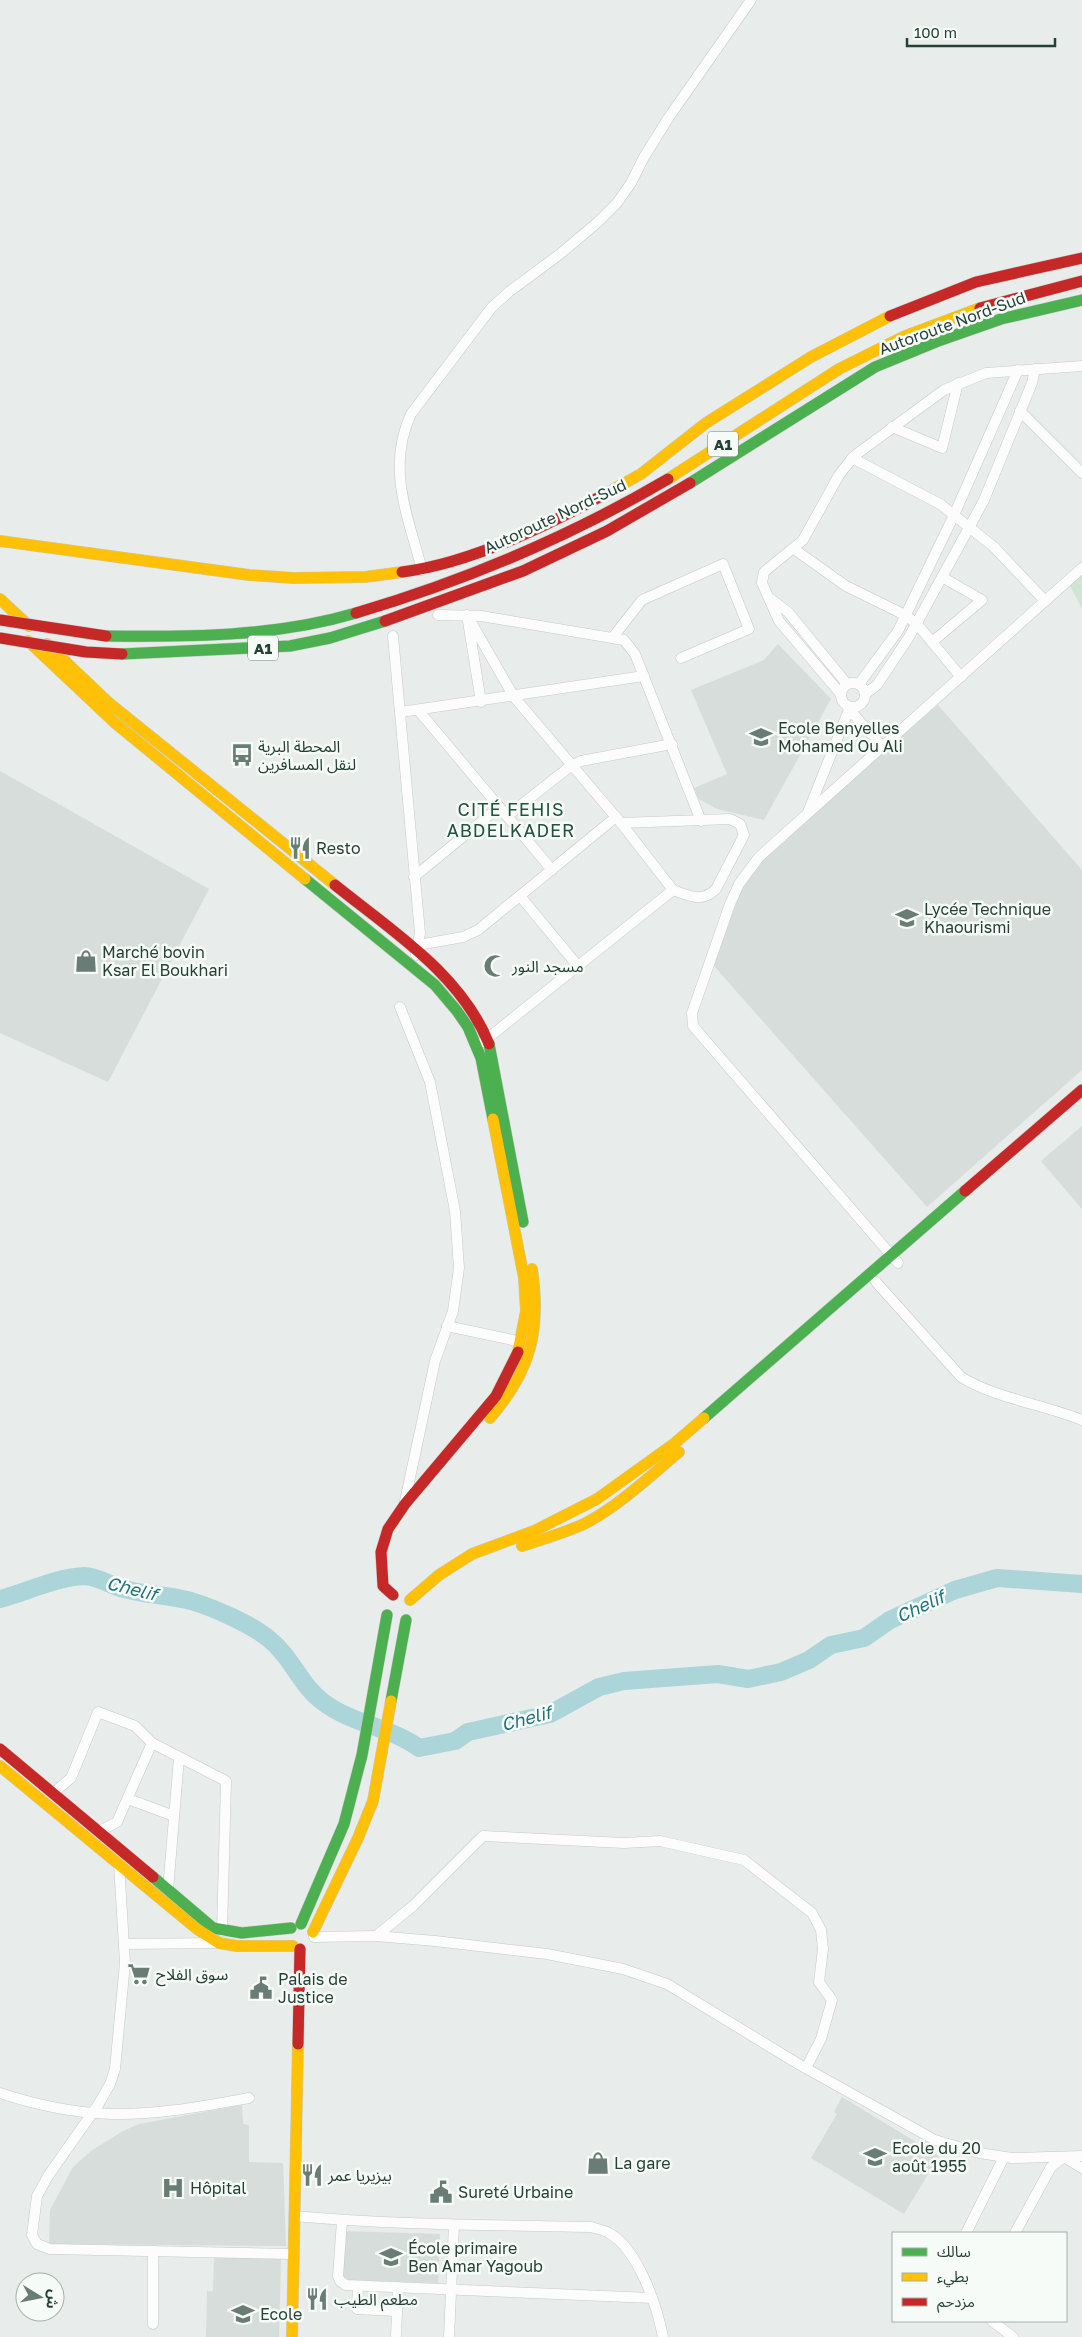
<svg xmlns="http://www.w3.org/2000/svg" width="1082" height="2337" viewBox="0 0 1082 2337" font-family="'Golos Text','Noto Sans Arabic',sans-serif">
<rect width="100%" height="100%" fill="#e8ecea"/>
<g fill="#d6ddda">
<path d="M778,644L831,699L764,820L717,809L699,799L694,788L727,774L691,690L764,660Z"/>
<path d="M938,705L1082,870V1070L927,1207L714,966L748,870Z"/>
<path d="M0,771L209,889L108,1082L0,1033Z"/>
<path d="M1082,1126V1209L1041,1161Z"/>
<path d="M842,2097L939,2156L904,2214L811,2158L837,2114L834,2112Z"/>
<path d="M242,2105L243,2124L249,2125V2162L283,2163L286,2246L49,2244L50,2210L73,2167L91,2151L123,2131L139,2124Z"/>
<path d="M344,2231L440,2234L438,2283L343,2280Z"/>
<path d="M214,2257L281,2259L279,2337H206L207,2291H213Z"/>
</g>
<path fill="#d2e4d6" d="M1082,575V609L1069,584Z"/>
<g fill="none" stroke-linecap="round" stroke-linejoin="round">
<path stroke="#abd5d8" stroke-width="18" d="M0,1599C29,1591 54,1578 84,1576C97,1576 112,1586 124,1589C146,1595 169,1595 191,1601C214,1608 251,1624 269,1639C292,1657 300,1685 323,1702C352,1724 390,1727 419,1748L455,1741L468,1732L550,1714L599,1687L624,1681L718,1674L748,1679L781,1672L809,1660L831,1645L864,1638L890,1620L955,1590L997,1578L1082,1584"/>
<defs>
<g id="street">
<path d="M1020,411L1082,473"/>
<path d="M892,427L942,448L958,383"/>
<path d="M852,458L940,504L994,547L1045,601"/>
<path d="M794,549L846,586L905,615L917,624L961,677"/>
<path d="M422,570C408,516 386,468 411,414L492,307L510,291L560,254L598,222L617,203L631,183L644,157L669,117L751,0"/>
<path d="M771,599L788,612L847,684"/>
<path d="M438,615L481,616L624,640L635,654L701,821"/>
<path d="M393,636L420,933L416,955"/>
<path d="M613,637L642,600L723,564L749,629L681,658"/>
<path d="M932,642L982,600L942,577"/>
<circle cx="853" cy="695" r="12"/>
<path d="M859,684L898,631L954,515L1018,370"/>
<path d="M840,693L779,621L762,583L764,572L803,540L839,475L854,456L944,390L986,373L1082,366"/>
<path d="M865,694L877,685L909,637L970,526L984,500L1032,383L1035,369"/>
<path d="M481,702L467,615L514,697L621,823L673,890"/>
<path d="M850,707L855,716L883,747"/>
<path d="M419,711L552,870"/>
<path d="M401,712L644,676"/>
<path d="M808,812L850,707"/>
<path d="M507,816L572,765L581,761L672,744"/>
<path d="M414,877L499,807"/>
<path d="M520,896L578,966"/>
<path d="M418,945L463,937L478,930L616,817"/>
<path d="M400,1007L430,1082L455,1211L459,1268L453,1311L435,1361L405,1501"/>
<path d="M483,1042L673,890C690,896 702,903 716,889L744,835L740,824L730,819L621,823"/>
<path d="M898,1263L693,1026L692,1013L730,904L739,884L759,857L1082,568"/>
<path d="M876,1282L961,1377C997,1399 1043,1404 1082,1420"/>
<path d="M447,1326L522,1342"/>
<path d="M53,1793L71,1778L98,1712L135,1726L152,1743L226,1781L222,1931"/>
<path d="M128,1799L174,1816"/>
<path d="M100,1831L117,1822L152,1743"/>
<path d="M119,1864L125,1963L115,2069L110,2084L98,2105L48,2176L37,2196L32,2235L37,2244L50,2249L293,2254"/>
<path d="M168,1890L179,1758"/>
<path d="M376,1936L413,1906L483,1836L624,1843L660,1841L744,1860L812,1913L821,1930L823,1949L819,1982L832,2000L821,2039L806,2068"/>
<path d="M314,1937L376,1936L435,1941L547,1954L623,1969L667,1984L800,2065L935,2140L979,2153L1012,2158L1082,2156"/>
<path d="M124,1944L218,1943"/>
<path d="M0,2093C36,2105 74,2113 112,2114C158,2115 204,2106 249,2098"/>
<path d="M294,2216C393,2225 492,2225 591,2227C597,2229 604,2230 609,2233C638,2249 657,2306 663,2337"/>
<path d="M342,2221L338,2276L340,2281L346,2285L652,2298"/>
<path d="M966,2233L1004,2157"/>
<path d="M1015,2233L1051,2167L1064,2157L1082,2168"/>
<path d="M358,2286L357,2309L396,2311"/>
<path d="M992,2321L1013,2337"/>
<path d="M153,2324V2251"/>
<path d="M396,2337L398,2287"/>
<path d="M449,2337L454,2225"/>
</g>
<g id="fast">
<path d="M690,483L875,367L941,340L1001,319L1082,300"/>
<path d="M106,636C190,637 275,637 356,613"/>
<path d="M122,654L290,646L330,638L385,621"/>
<path d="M305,879L435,985L457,1011L468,1027L481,1058L493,1119"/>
<path d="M489,1044L523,1222"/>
<path d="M704,1418L965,1191"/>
<path d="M391,1701L406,1620"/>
<path d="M153,1877L213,1928L242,1933L291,1928"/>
<path d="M301,1924L344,1824L362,1755L387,1615"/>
</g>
<g id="slow">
<path d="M668,479L839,369L905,336L980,308"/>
<path d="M605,494L641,474L706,423L811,357L890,316"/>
<path d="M0,541L249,575L293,578L365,577L402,572"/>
<path d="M0,599L29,626"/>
<path d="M28,641L114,722L305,879"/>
<path d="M47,644L109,703L335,885"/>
<path d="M493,1119L524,1278L526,1311L518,1352"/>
<path d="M490,1418C531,1371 541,1330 532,1269"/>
<path d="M522,1546C543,1539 564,1533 584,1524C619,1506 649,1477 679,1452"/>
<path d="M410,1600L439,1575L472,1554L534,1531L597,1499L675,1443L704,1418"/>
<path d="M0,1766L197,1929L219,1943L237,1946H293"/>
<path d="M313,1932L358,1838L373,1801L391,1701"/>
<path d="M292,2337L298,2044"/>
</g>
<g id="jam">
<path d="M980,308L1082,281"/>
<path d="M890,316L976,282L1082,258"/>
<path d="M402,572C468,564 547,526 605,494"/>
<path d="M356,613C464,581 571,536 668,479"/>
<path d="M385,621L523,571L607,531L690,483"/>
<path d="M335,885C392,931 461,974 489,1044"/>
<path d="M965,1191L1082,1090"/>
<path d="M393,1595L383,1586L381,1552L388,1529L405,1504L496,1396L518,1352"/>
<path d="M0,1749L153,1877"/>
<path d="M298,2044L300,1949"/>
</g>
</defs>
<use href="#street" stroke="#c5c9c7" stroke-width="11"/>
<use href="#fast" stroke="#c4cac7" stroke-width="12"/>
<use href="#slow" stroke="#c4cac7" stroke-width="12"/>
<use href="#jam" stroke="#c4cac7" stroke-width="12"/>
<use href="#street" stroke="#fcfcfc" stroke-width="10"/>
<use href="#fast" stroke="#4caf50" stroke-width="11"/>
<use href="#slow" stroke="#ffc107" stroke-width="11"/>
<use href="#jam" stroke="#c62828" stroke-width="11"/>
<defs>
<g id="jam-bridge">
<path d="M0,620L106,636"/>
<path d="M0,638L86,652L122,654"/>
</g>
</defs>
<use href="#jam-bridge" stroke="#c3cac8" stroke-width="12" stroke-linecap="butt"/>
<use href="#jam-bridge" stroke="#c62828" stroke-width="11"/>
</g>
<defs>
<symbol id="school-bare" viewBox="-9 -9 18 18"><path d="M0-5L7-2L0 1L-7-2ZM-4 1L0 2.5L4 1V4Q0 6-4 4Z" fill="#697c76" stroke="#f7fbf8" stroke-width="2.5" paint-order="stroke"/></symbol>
<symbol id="bus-bare" viewBox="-9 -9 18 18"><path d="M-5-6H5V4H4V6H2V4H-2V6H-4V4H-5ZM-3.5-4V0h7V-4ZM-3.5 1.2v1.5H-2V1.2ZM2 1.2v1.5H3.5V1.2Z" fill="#697c76" stroke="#f7fbf8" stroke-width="2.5" paint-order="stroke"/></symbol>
<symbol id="restaurant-bare" viewBox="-9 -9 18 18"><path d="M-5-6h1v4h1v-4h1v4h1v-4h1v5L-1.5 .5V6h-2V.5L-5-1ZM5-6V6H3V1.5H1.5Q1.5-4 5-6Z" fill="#697c76" stroke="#f7fbf8" stroke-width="2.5" paint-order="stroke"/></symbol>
<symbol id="shop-bare" viewBox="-9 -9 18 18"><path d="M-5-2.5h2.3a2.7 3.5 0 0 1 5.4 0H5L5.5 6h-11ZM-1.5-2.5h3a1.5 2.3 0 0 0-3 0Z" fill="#697c76" stroke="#f7fbf8" stroke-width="2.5" paint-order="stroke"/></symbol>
<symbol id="mosque-bare" viewBox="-9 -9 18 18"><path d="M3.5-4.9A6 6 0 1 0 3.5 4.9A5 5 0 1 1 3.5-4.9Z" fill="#697c76" stroke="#f7fbf8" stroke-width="2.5" paint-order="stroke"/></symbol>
<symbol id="supermarket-bare" viewBox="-9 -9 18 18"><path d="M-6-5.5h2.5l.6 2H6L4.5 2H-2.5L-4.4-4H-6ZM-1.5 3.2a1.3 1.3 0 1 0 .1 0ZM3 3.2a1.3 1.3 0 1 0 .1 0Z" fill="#697c76" stroke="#f7fbf8" stroke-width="2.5" paint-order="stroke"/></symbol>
<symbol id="civic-bare" viewBox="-9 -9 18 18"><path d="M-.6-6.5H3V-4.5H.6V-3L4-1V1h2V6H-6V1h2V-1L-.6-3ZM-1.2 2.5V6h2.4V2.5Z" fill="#697c76" stroke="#f7fbf8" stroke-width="2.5" paint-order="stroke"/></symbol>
<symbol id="hospital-bare" viewBox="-9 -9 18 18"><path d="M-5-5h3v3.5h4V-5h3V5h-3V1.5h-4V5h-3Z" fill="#697c76" stroke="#f7fbf8" stroke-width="2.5" paint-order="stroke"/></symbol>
</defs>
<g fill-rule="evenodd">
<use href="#school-bare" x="745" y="721" width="32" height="32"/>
<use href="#bus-bare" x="226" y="739" width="32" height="32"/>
<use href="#restaurant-bare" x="284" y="832" width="32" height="32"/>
<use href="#school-bare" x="891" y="902" width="32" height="32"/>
<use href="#shop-bare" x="70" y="945" width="32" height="32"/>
<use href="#mosque-bare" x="479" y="950" width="32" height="32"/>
<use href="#supermarket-bare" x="123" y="1958" width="32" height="32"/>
<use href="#civic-bare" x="245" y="1972" width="32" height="32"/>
<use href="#school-bare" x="859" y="2141" width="32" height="32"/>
<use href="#shop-bare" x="582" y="2147" width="32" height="32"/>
<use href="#restaurant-bare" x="296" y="2159" width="32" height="32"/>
<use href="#hospital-bare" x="157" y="2172" width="32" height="32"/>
<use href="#civic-bare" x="425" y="2176" width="32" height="32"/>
<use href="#school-bare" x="375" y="2241" width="32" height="32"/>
<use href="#restaurant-bare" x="301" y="2283" width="32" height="32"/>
<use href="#school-bare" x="227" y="2298" width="32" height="32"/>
</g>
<g text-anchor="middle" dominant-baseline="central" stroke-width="5" stroke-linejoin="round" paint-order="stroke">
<g fill="#f7fbf8" stroke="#647871" stroke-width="1">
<rect x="708" y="431.5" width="30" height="25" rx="4"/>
<rect x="248" y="635.5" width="30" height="25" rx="4"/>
</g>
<g font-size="15" font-weight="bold" fill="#254037">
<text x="723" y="444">A1</text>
<text x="263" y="648">A1</text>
</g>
<g font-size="16" fill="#254037" stroke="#f7fbf8">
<text transform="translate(952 323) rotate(-20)">Autoroute Nord-Sud</text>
<text transform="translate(555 516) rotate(-25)">Autoroute Nord-Sud</text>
</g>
<g font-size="16" fill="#254037" stroke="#f7fbf8" text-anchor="start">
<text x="778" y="728">Ecole Benyelles<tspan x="778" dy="18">Mohamed Ou Ali</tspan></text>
<text x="258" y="746">المحطة البرية<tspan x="258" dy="18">لنقل المسافرين</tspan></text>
<text x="316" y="848">Resto</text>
<text x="924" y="909">Lycée Technique<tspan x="924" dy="18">Khaourismi</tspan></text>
<text x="102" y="952">Marché bovin<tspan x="102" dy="18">Ksar El Boukhari</tspan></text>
<text x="512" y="966">مسجد النور</text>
<text x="156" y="1974">سوق الفلاح</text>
<text x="278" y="1979">Palais de<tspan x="278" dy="18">Justice</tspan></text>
<text x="892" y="2148">Ecole du 20<tspan x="892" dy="18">août 1955</tspan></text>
<text x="614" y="2163">La gare</text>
<text x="328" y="2175">بيزيريا عمر</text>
<text x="190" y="2188">Hôpital</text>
<text x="458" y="2192">Sureté Urbaine</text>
<text x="408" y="2248">École primaire<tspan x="408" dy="18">Ben Amar Yagoub</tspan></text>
<text x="334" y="2299">مطعم الطيب</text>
<text x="260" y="2314">Ecole</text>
</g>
<g font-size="18" letter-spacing="1" fill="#215243" stroke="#f7fbf8">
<text x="511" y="809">CITÉ FEHIS<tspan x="511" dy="21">ABDELKADER</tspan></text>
</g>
<g font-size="18" font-style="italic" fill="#21727b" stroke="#f7fbf8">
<text transform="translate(132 1588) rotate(14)">Chelif</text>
<text transform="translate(920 1606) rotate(-25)">Chelif</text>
<text transform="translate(526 1718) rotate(-15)">Chelif</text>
</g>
</g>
<rect x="892" y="2232" width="175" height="90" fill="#f7fbf8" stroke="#a3b0ab"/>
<rect x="902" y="2248" width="25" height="8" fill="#4caf50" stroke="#a3b0ab"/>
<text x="937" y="2257" font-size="15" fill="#254037">سالك</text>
<rect x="902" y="2273" width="25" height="8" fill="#ffc107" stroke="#a3b0ab"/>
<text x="937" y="2282" font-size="15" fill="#254037">بطيء</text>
<rect x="902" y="2298" width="25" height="8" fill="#c62828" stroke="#a3b0ab"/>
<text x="937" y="2307" font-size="15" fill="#254037">مزدحم</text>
<g transform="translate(40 2297) rotate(100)"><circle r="24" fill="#f7fbf8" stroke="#a3b0ab"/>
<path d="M0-4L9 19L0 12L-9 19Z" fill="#697c76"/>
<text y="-8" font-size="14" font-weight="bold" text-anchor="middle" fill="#254037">ش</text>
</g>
<path d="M907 38v8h148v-8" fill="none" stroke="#254037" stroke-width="2.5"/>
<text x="914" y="38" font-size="15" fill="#254037" stroke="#f7fbf8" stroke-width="4" paint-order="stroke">100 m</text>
</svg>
